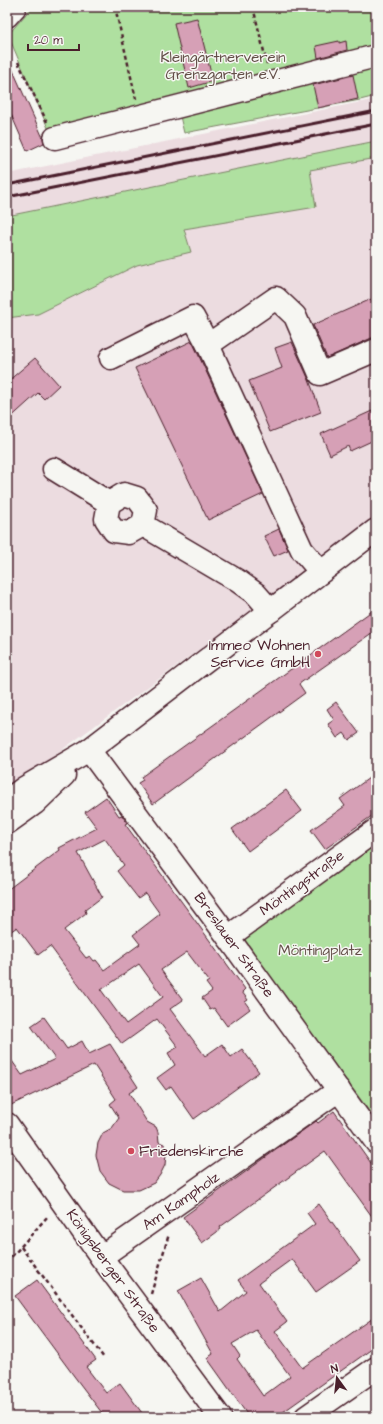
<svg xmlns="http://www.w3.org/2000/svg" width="383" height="1424" viewBox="0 0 383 1424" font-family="'Architects Daughter',sans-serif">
<rect width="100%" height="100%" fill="#f6f6f2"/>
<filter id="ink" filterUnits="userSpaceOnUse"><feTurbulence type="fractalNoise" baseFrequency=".025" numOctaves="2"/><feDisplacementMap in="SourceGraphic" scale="8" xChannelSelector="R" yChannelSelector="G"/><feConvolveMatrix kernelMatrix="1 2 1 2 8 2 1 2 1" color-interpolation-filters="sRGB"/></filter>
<g filter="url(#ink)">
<g fill="#ecdce0">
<path d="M376,99V141L7,216V174Z"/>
<path d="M376,158V517L245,616L7,790V318L38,314L137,265L191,252L184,229L315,207L310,170Z"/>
</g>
<g fill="#afe0a0" stroke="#7c8066">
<path d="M32,7H376V96L360,100L184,133L177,104L51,135L8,35Z"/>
<path d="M376,141V158L310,170L316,207L184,229L191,252L137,265L38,314L7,318V216Z"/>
<path d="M376,841V1118L375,1119L241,937Z"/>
</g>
<g fill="#d6a0b6" stroke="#4a1f2b" fill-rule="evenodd">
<path d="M197,18L213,81L189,88L174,23Z"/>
<path d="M339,41V43L346,41L347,50L318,58L316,46Z"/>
<path d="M7,57L43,138L44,143L27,151L7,105Z"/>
<path d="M353,75L358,99L318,108L313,85Z"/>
<path d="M376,297V336L327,358L313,325Z"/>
<path d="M192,341L263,494L208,520L135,368Z"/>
<path d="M292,342L309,380L321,412L270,432L249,381L282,368L275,348Z"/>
<path d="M35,358L59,385L44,399L38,393L7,421V382Z"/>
<path d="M372,411L376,420V439L350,451L348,446L330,455L321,434Z"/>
<path d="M279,529L288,550L274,556L264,536Z"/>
<path d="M376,608V630L299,684L305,693L153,804L138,783L143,780L141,777Z"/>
<path d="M336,702L359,733L349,740L344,733L337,738L328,724L334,720L327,709Z"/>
<path d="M376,773V813L325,849L311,830L345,806L340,799Z"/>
<path d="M286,790L302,811L248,851L232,829Z"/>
<path d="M106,797L119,816L122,815L127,823L125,824L245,989L242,992L248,1000L245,1002L250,1009L227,1026L214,1008L210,1010L202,998L212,991L206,983L209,981L187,952L161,970L183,1000L170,1009L205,1056L222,1044L231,1057L242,1049L259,1072L194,1119L171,1086L166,1090L157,1078L175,1065L168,1053L178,1047L157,1019L122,1044L50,946L38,955L17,927L7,934V890L60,850L59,848L97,828L85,812ZM105,839L124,865L117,871L138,898L145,893L160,914L133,935L140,944L104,970L96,960L94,961L90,956L86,958L64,930L86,913L85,910L102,897L78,853ZM139,964L163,997L126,1024L101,990Z"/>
<path d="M44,1017L67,1049L82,1041L89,1054L110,1044L138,1087L129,1093L147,1122L156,1127L158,1132L159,1142L164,1144L166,1154L165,1165L160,1175L154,1183L139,1190H123L109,1183L100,1171L96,1155L98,1143L103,1133L112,1128L119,1118L110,1104L116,1099L94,1065L7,1107V1054L22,1075L55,1059L31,1026Z"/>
<path d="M334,1111L376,1170V1222L325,1151L220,1227L221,1229L202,1243L183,1217L316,1121L318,1123Z"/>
<path d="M319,1204L360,1261L316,1292L292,1259L259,1283L287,1322L275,1331L302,1368L376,1316V1346L276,1417H249L207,1358L213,1354L178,1291L201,1278L220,1312L246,1291L238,1280L315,1224L307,1213ZM256,1330L290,1376L263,1396L237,1359L240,1356L232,1344Z"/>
<path d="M37,1280L96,1360L86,1367L106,1393L120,1383L145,1417H105L74,1376L15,1296Z"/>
</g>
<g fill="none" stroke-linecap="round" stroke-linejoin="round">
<defs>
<g id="minor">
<path d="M7,16L15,7"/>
<path d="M55,138L376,56"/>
<path d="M208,345L276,298L295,316L320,374L376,350"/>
<path d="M111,358L193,317L208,345L302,550L321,572"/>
<path d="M54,469L109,503"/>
<path d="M124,494L137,498L146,510L143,525L129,533L114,531L106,519L109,503Z"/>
<path d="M143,525L238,581L256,594L271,611"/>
<path d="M89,750L228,937L376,1142"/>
<path d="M7,801L24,788L89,750L376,530"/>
<path d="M7,823L35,803L64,775"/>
<path d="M228,937L376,830"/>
<path d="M7,1124L101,1257L220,1417"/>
<path d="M101,1257L339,1090"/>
<path d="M306,1417L376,1368"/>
</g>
</defs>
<use href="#minor" stroke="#4a1f2b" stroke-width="25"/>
<g stroke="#4a1f2b" stroke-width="2.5" stroke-dasharray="4 3" stroke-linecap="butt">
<path d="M115,7L136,99"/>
<path d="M253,7L267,64"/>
<path d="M18,62L47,122"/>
<path d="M21,1247L104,1358"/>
<path d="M7,1262L48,1216"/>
<path d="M151,1294L169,1234"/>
</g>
<use href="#minor" stroke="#f6f6f2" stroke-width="22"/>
<g stroke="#4a1f2b" stroke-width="3">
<path d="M7,185L376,111"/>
<path d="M7,197L376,124"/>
</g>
</g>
</g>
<g fill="#d1495b" stroke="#f6f6f2" stroke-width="1.5">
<circle cx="318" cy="654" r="4"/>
<circle cx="131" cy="1151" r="4"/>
</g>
<g text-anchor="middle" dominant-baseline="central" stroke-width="3" stroke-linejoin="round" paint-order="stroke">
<g font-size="15" fill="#634f48" stroke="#f6f6f2">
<text x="223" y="57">Kleingärtnerverein<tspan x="223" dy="17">Grenzgarten e.V.</tspan></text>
<text x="320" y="950">Möntingplatz</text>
</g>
<g font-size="15" fill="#4a1f2b" stroke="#f6f6f2" text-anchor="end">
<text x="310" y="645">Immeo Wohnen<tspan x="310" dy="17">Service GmbH</tspan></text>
<text x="139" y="1151" text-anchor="start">Friedenskirche</text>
</g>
<g font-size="15" fill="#4a1f2b" stroke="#f6f6f2">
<text transform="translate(302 883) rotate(-36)">Möntingstraße</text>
<text transform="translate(234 945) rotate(54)">Breslauer Straße</text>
<text transform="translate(181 1201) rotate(-35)">Am Kampholz</text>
<text transform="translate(113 1271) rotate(54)">Königsberger Straße</text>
</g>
</g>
<rect width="383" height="1424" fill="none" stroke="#f6f6f2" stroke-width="24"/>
<rect x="12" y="12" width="359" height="1400" fill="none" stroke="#4a1f2b" stroke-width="1.5" filter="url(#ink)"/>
<g transform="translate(337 1378) rotate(345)" stroke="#f6f6f2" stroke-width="3" paint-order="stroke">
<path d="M0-3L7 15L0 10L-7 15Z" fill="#4a1f2b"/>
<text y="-6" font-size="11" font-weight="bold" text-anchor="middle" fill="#4a1f2b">N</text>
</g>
<path d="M28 44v6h51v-6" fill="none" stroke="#4a1f2b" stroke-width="2"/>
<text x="34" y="44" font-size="12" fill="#4a1f2b" stroke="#f6f6f2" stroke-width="3" paint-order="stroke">20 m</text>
</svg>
